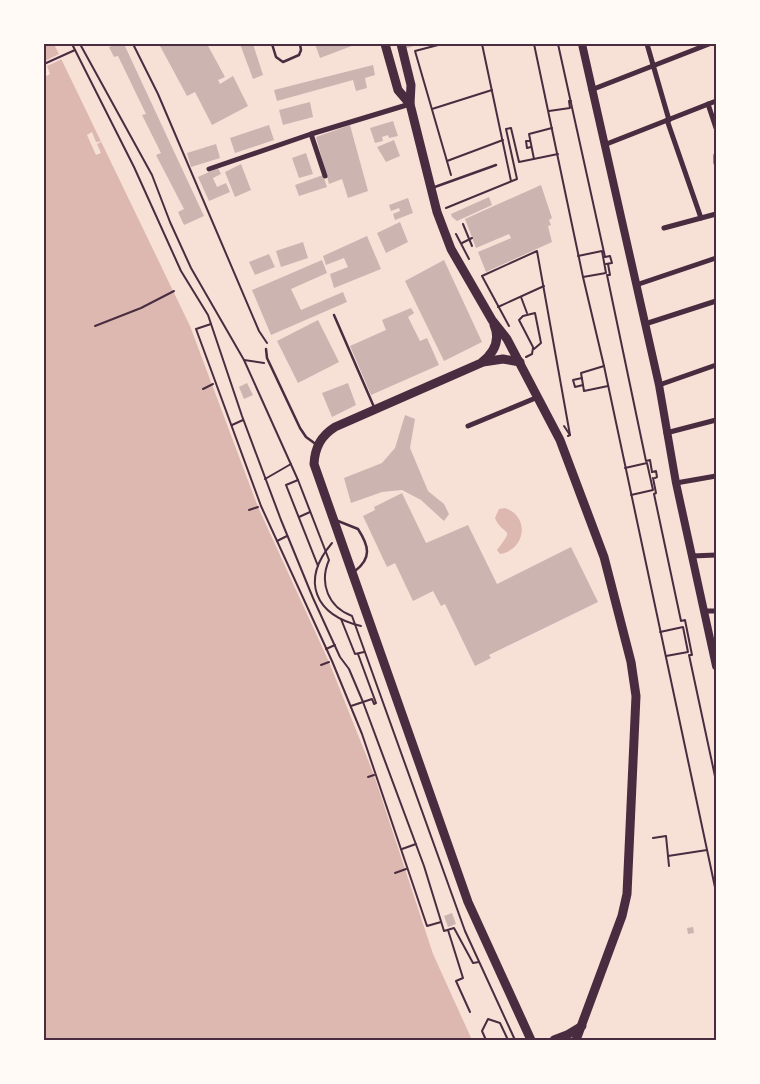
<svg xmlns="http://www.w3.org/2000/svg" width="760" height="1084" viewBox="0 0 760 1084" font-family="Quicksand,sans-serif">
<rect width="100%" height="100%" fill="#f7e1d7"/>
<g fill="#dcb8b0">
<path d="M44,44H54L190,326L258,507L329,662L374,775L433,954L472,1040H44Z"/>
<path d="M505,508C530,516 526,550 500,554L497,550C516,525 504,538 495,518L499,509Z"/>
</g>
<g fill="#f7e1d7">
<path d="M59,54L62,59L47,66L50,74L44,77V59L45,61Z"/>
<path d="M92,132L96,142L103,141L97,144L101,153L96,155L87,135Z"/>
</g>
<g fill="#ccb4b1">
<path d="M116,44H124L204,216L184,225L178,212L184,209L156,155L161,153L142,115L146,114L118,56L114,57L109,47Z"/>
<path d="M159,44H207L225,77L218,80L220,84L233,76L248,106L212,125L195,92L187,96Z"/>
<path d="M240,44H253L263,75L253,79Z"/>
<path d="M315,44H357L320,58Z"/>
<path d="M403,44H420L404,49Z"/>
<path d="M373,65L375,75L365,78L367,88L356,91L353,80L277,101L274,90Z"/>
<path d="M310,102L313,117L283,125L279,110Z"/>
<path d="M393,121L398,136L389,138L388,135L382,137L383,141L375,143L370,128Z"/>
<path d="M269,125L274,140L235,153L230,138Z"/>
<path d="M350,125L368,191L348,198L342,179L329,184L316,137Z"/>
<path d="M394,140L400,156L386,162L377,147Z"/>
<path d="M216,144L220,158L191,167L187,153Z"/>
<path d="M306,153L313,174L299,178L292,158Z"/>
<path d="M241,164L251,190L235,197L225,172Z"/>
<path d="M218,168L221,174L213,178L217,187L226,183L230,192L209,201L198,177Z"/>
<path d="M323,175L327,187L299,196L295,185Z"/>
<path d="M541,185L552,218L549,220L551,225L548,226L552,242L486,272L478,252L511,238L509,234L476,248L465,219Z"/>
<path d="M489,197L492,205L457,221L452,217L451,214Z"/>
<path d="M408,198L413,213L395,220L393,214L400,211L399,208L391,211L389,205Z"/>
<path d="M400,222L408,242L386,253L377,233Z"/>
<path d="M367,236L381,269L334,288L330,274L348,267L344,258L326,265L323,256Z"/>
<path d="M303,242L308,258L281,267L276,251Z"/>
<path d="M269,254L275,267L255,275L249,262Z"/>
<path d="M322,260L327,273L291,289L301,310L343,292L347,302L271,335L252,290Z"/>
<path d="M444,260L482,342L444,361L405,281Z"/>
<path d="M411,308L414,313L408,317L420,341L427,338L439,365L371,395L350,346L386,330L382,320Z"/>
<path d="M318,320L339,362L298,383L277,341Z"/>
<path d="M247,383L253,395L244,399L239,387Z"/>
<path d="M348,383L356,405L332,417L322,393Z"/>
<path d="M405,415L415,419L410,448L428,491L444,504L449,514L444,521L421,500L402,490L382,492L351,503L344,478L382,463L395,448Z"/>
<path d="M402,493L426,543L468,525L497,584L571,547L598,602L489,655L491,658L475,666L445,604L441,606L433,591L413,601L395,563L387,567L363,516L375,510L374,507Z"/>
<path d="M452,913L456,924L448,927L444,916Z"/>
<path d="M693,927L694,933L688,934L687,928Z"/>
</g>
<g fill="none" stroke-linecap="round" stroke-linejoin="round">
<g stroke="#4a2c40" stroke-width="2">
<path d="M72,44L134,167L181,271L208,315L242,416L281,520L313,598L340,657L349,669L363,702L424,866L444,931L454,928L473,963L479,962"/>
<path d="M80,44L152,175L170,222L191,268L244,360L298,480L329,560C319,583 328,607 352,616L465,931L515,1040"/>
<path d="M133,44L158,94L259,331L267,343"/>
<path d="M442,44L415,51L451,175"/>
<path d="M482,44L511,181"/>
<path d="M534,44L583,277L604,366L716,892"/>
<path d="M558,44L605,257"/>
<path d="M44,64L75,50"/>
<path d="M432,109L492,90"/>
<path d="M549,111L570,108L569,101H571"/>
<path d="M530,141H526L527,148L531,147"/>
<path d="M534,159L529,134L552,128"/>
<path d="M447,161L503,140"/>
<path d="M446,208L517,179L506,129L511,128L519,162L558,154"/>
<path d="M463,224L472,246"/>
<path d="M456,234L469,259"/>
<path d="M462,243L472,238"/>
<path d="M578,256L602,251L606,273L583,277"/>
<path d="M605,257L610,256L612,263L606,264"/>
<path d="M608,264L610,275H607L646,461L650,460L652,472"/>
<path d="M521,297L527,313"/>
<path d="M498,307L544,286"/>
<path d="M535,313L541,343L534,349L519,320L523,316Z"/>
<path d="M211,324L196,329L261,506L332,661L362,734L427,926L441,922"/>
<path d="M95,326L141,308L174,291"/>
<path d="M509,326L482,276L537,251L570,435L568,436"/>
<path d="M526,357L532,354L533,348"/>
<path d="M244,360L264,363"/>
<path d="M604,366L581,373L584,391L608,386"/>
<path d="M582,378L573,380L575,387L583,385"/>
<path d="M203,389L213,384"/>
<path d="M232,425L243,420"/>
<path d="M564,426L570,435"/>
<path d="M625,468L647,463L653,490L631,495"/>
<path d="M652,472L656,471L657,477L655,478"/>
<path d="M653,478L656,493L654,494L681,621L685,620L692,655H689L716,781"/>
<path d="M265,479L291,464"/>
<path d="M298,480L286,485L318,566"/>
<path d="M249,510L258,507"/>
<path d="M299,517L310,512"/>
<path d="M277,541L287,536"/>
<path d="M332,543C300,581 315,615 361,626"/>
<path d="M341,619L355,654L364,652"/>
<path d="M660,632L683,627L688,652L666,656"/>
<path d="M326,649L335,645"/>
<path d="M321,665L329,662"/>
<path d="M351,706L372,699L374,704L376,703L358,654"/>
<path d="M368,777L374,775"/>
<path d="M653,838L666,836L669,866"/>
<path d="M402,849L416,844"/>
<path d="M668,856L707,850"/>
<path d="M395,873L406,869"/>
<path d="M448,930L463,978L456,981L470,1012"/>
<path d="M486,1040L482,1031L488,1019L500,1023L508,1040"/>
</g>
<g stroke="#4a2c40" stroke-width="2.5">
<path d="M272,44L276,57L283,62L299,55L301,50L300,44"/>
<path d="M432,188L496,165"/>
<path d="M334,315L374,407"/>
<path d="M266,349L267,358L300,428L306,437L317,445"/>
<path d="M338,521L358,529C369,546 372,558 355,571"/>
</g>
<g stroke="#4a2c40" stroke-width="5">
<path d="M647,44L669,120"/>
<path d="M591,90L709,44"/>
<path d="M708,104L716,128"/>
<path d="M667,120L701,218"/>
<path d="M311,134L325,176"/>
<path d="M604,145L716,101"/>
<path d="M716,155V163"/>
<path d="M209,169L311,134L410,104"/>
<path d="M664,228L716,214"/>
<path d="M636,285L716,258"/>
<path d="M645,324L716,301"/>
<path d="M659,385L716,365"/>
<path d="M468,426L538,397"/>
<path d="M666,433L716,420"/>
<path d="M676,483L716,476"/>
<path d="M692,556L716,555"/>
<path d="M704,611H716"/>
</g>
<path stroke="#4a2c40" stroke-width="8" d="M582,44L659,385L676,483L716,666"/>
<g stroke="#4a2c40" stroke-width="9">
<path d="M385,44L398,90L410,104"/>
<path d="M401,44L411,85L410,104L437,212L451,249L492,320L507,339L560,440L604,557L631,662L636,696L627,894L622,916L576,1040"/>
<path d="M494,325C501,341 494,353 481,363L335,427C321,436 315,447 314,464L468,902L531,1040"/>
<path d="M483,362L503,359L520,362"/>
<path d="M554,1040L567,1035L582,1026"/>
</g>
</g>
<rect width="760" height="1084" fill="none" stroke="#fffaf5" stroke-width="90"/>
<rect x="45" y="45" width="670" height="994" fill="none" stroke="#4a2c40" stroke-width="2"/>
</svg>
